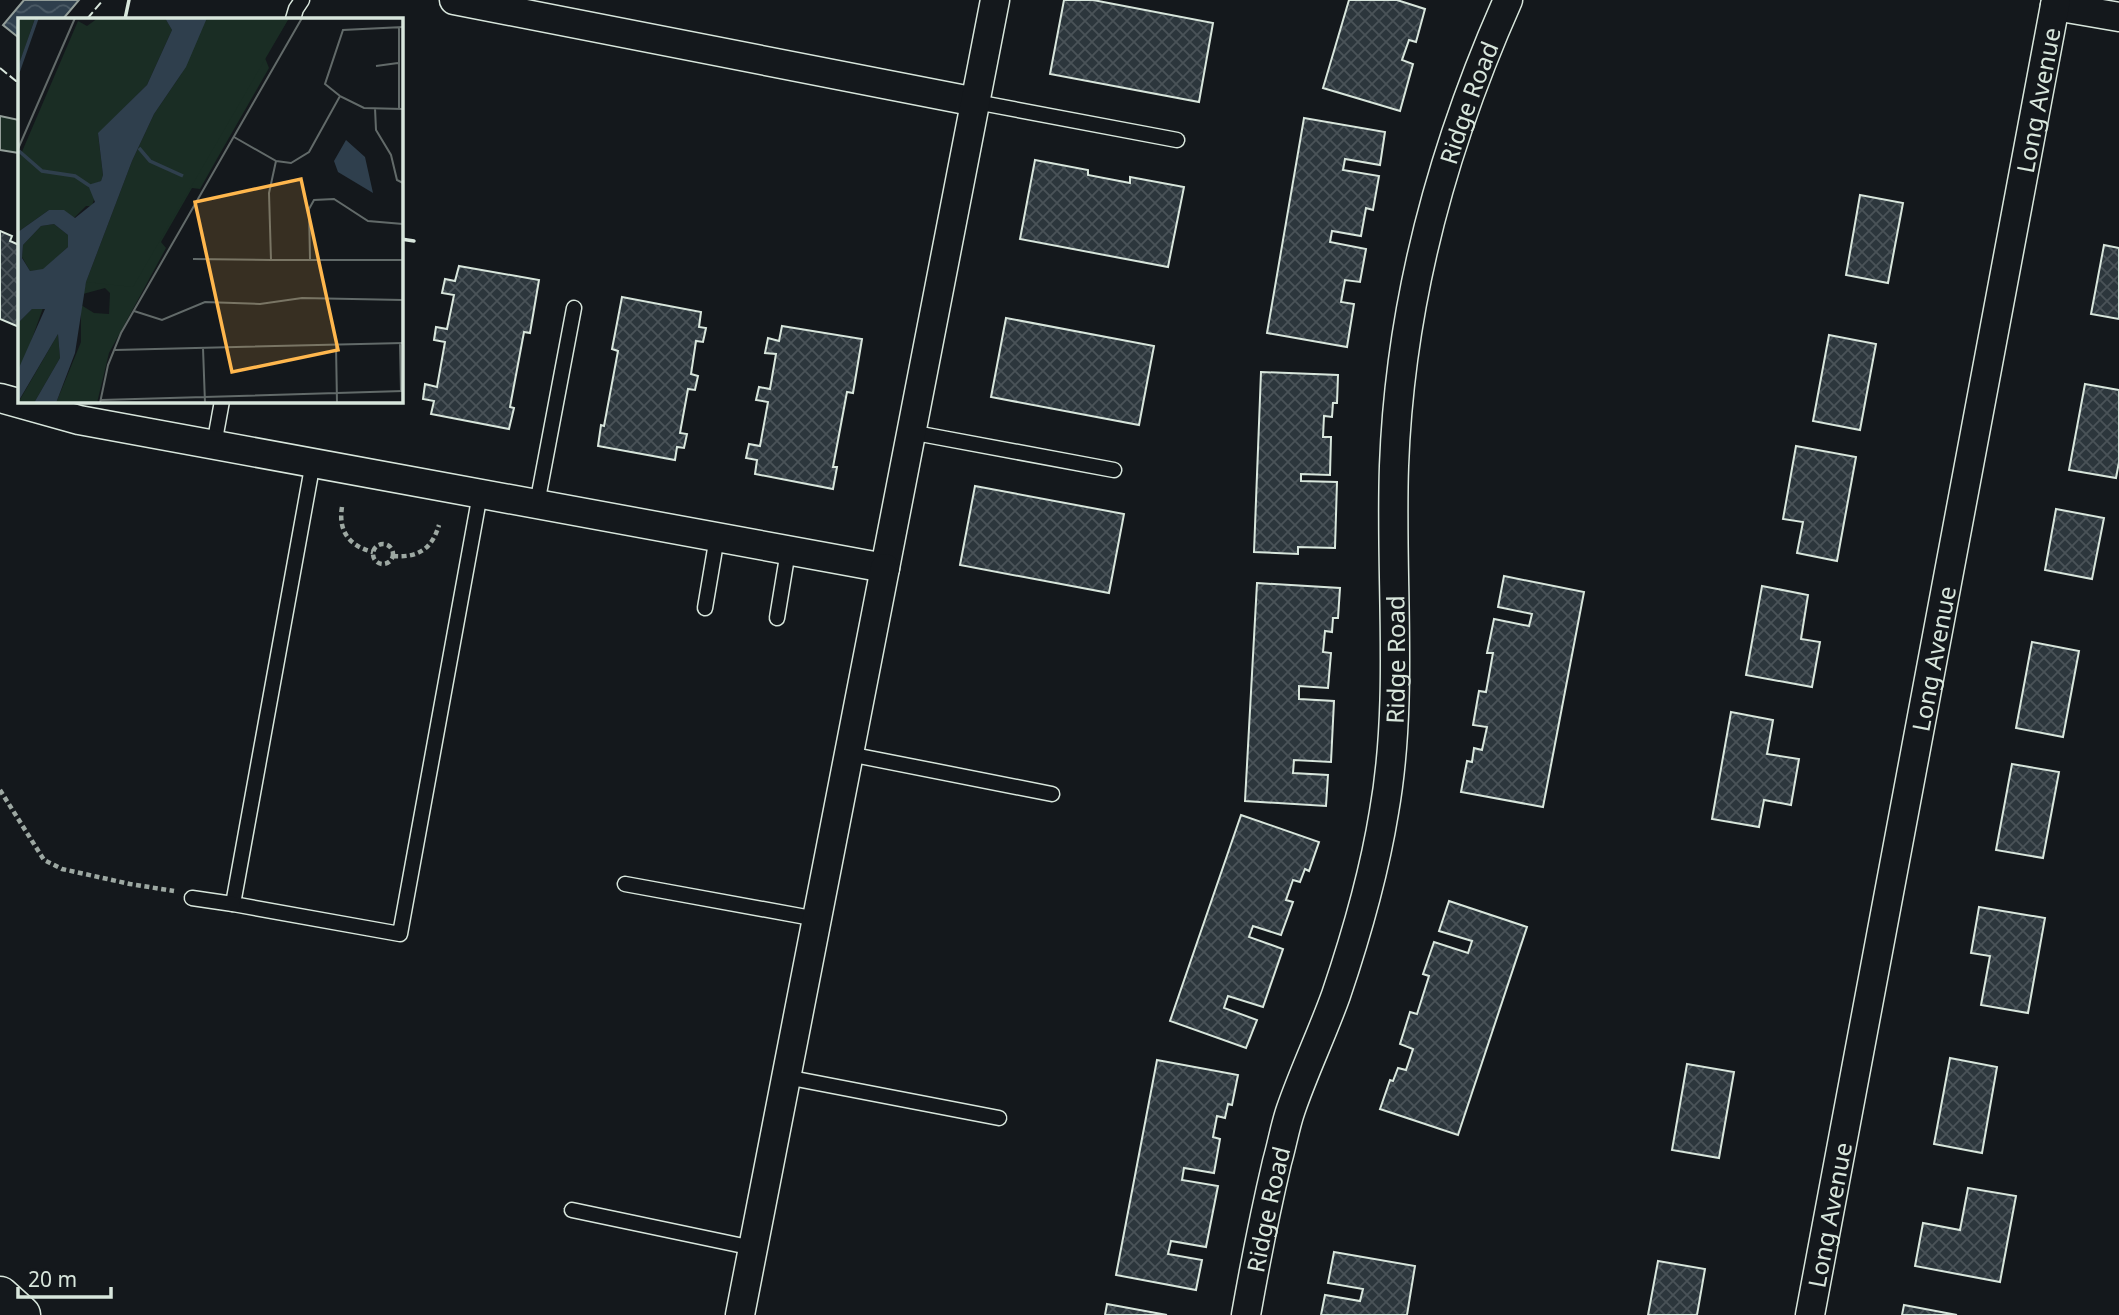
<svg xmlns="http://www.w3.org/2000/svg" width="2119" height="1315" viewBox="0 0 2119 1315" font-family="'Noto Sans',sans-serif">
<defs>
<pattern id="water-waves" width="16" height="10" patternUnits="userSpaceOnUse" patternTransform="scale(1.75)"><rect width="16" height="10" fill="#2f3f4d"/><path d="M0 5q4-4 8 0t8 0" fill="none" stroke="#4c5b66"/></pattern>
<pattern id="building-cross-hatch" width="8" height="8" patternUnits="userSpaceOnUse" patternTransform="scale(1.75)"><rect width="8" height="8" fill="#2c363c"/><path d="M0 0l8 8M0 8l8-8" fill="none" stroke="#4a5358"/></pattern>
</defs>
<rect width="100%" height="100%" fill="#14181c"/>
<path fill="#1a2d24" stroke="#939e99" stroke-width="2" d="M0,116L19,120V153L0,150Z"/>
<path fill="url(#water-waves)" stroke="#939e99" stroke-width="2" d="M24,0H79L63,19H19V38L3,25Z"/>
<g fill="url(#building-cross-hatch)" stroke="#d8e6dc" stroke-width="2">
<path d="M1064,0H1093L1213,23L1199,102L1050,74Z"/>
<path d="M1349,0H1397L1425,9L1416,42L1409,40L1402,60L1413,64L1400,111L1323,88Z"/>
<path d="M1304,118L1385,132L1380,165L1345,159L1343,170L1379,176L1373,210L1366,208L1361,236L1332,231L1330,242L1366,249L1360,282L1345,280L1341,302L1354,304L1347,347L1267,333Z"/>
<path d="M1035,160L1088,170V175L1130,183V177L1184,187L1168,267L1020,239Z"/>
<path d="M1860,195L1903,203L1888,283L1846,275Z"/>
<path d="M0,231L12,236L10,241L19,245V327L0,319Z"/>
<path d="M2104,245L2119,248V319L2091,314Z"/>
<path d="M459,266L539,280L530,333L524,332L510,407L514,408L509,429L431,414L434,401L423,399L425,384L437,387L445,342L434,340L436,327L447,329L454,295L442,293L445,279L455,281Z"/>
<path d="M622,297L701,312L699,327L706,328L703,342L696,341L691,374L698,376L695,390L688,389L680,433L687,434L684,448L677,447L675,460L598,446L601,425L604,426L618,351L612,349Z"/>
<path d="M1006,318L1154,346L1139,425L991,397Z"/>
<path d="M782,326L862,339L853,393L847,392L833,467H837L833,489L755,474L757,460L746,458L749,444L760,446L768,402L756,400L759,387L770,389L776,354L765,353L768,338L779,341Z"/>
<path d="M1829,335L1876,344L1860,430L1813,421Z"/>
<path d="M1261,372L1338,375L1337,403H1333L1332,417L1324,416L1323,437H1331L1330,475L1301,474V481L1337,482L1335,548L1298,547V554L1254,552Z"/>
<path d="M2085,384L2119,390V462L2116,478L2069,470Z"/>
<path d="M1796,446L1856,457L1837,561L1797,553L1803,522L1783,519Z"/>
<path d="M975,486L1124,514L1109,593L960,565Z"/>
<path d="M2056,509L2104,518L2092,579L2045,570Z"/>
<path d="M1504,576L1584,592L1543,807L1461,792L1467,761L1472,762L1474,748L1482,750L1487,727L1473,725L1479,691L1486,692L1493,653H1487L1494,619L1529,626L1532,614L1498,607Z"/>
<path d="M1257,583L1340,588L1338,618H1333L1332,632L1325,631L1323,652L1331,653L1328,688L1299,686V699L1334,701L1331,762L1294,760L1293,773L1328,775L1326,806L1245,801Z"/>
<path d="M1762,586L1808,595L1801,639L1820,642L1812,687L1746,675Z"/>
<path d="M2032,642L2079,651L2063,737L2016,728Z"/>
<path d="M1731,712L1773,720L1767,754L1799,759L1791,805L1764,800L1759,827L1712,819Z"/>
<path d="M2012,764L2059,772L2043,858L1996,850Z"/>
<path d="M1241,815L1319,842L1309,871L1305,869L1300,882L1293,880L1286,900L1293,902L1281,935L1253,926L1249,937L1283,949L1263,1007L1228,996L1224,1008L1257,1020L1246,1048L1170,1021Z"/>
<path d="M1449,901L1527,927L1458,1135L1380,1109L1390,1080L1393,1081L1398,1068L1406,1070L1413,1049L1400,1044L1410,1012L1417,1014L1429,976L1423,974L1434,942L1468,953L1472,941L1439,931Z"/>
<path d="M1979,907L2045,918L2028,1013L1981,1005L1990,956L1971,953Z"/>
<path d="M1950,1058L1997,1067L1982,1153L1934,1144Z"/>
<path d="M1157,1060L1238,1075L1232,1105L1228,1104L1225,1118L1217,1116L1213,1137L1220,1139L1214,1173L1184,1168L1182,1180L1218,1186L1206,1247L1171,1241L1168,1254L1202,1260L1196,1290L1116,1275Z"/>
<path d="M1687,1064L1734,1072L1719,1158L1672,1150Z"/>
<path d="M1968,1188L2016,1196L2000,1282L1915,1266L1923,1223L1960,1230Z"/>
<path d="M1334,1252L1415,1266L1407,1315H1321L1325,1295L1360,1301L1363,1289L1328,1283Z"/>
<path d="M1658,1261L1705,1269L1697,1315H1648Z"/>
<path d="M1107,1304L1167,1315H1105Z"/>
<path d="M1904,1305L1957,1315H1902Z"/>
</g>
<g fill="none" stroke-linecap="round" stroke-linejoin="round">
<defs>
<g id="lane">
<path d="M293,19L296,9L302,0"/>
<path d="M976,102L1177,140"/>
<path d="M910,432L1114,470"/>
<path d="M214,445L222,401"/>
<path d="M313,462L233,904L400,934L480,494"/>
<path d="M537,504L574,308"/>
<path d="M705,608L717,537"/>
<path d="M777,618L788,551"/>
<path d="M849,754L1052,794"/>
<path d="M625,884L817,919"/>
<path d="M192,898L233,904"/>
<path d="M786,1077L999,1118"/>
<path d="M572,1210L753,1248"/>
</g>
<g id="street">
<path d="M454,0L976,102"/>
<path d="M2055,6L2119,17"/>
<path d="M0,398L79,420L885,568L995,0"/>
<path d="M740,1315L885,568"/>
<path id="s1" d="M1246,1315C1255,1264 1265,1213 1277,1162C1282,1145 1285,1126 1291,1109C1304,1071 1322,1034 1336,995C1356,936 1374,874 1384,812C1404,699 1390,580 1394,466C1400,303 1442,148 1508,0"/>
<path id="s2" d="M1810,1315L2056,0"/>
</g>
<path id="secondary" d="M0,1296L21,1315"/>
</defs>
<use href="#lane" stroke="#d8e6dc" stroke-width="17"/>
<use href="#street" stroke="#d8e6dc" stroke-width="31"/>
<use href="#secondary" stroke="#d8e6dc" stroke-width="41"/>
<g stroke="#9da8a2" stroke-width="4.5" stroke-dasharray="5 3.5" stroke-linecap="butt">
<path d="M342,507C338,531 349,546 373,552"/>
<circle cx="383" cy="554" r="10"/>
<path d="M393,556C418,558 432,549 439,525"/>
<path d="M0,790L44,860L62,869L130,884L174,891"/>
</g>
<use href="#lane" stroke="#14181c" stroke-width="14"/>
<use href="#street" stroke="#14181c" stroke-width="28"/>
<use href="#secondary" stroke="#14181c" stroke-width="38"/>
<g stroke="#d8e6dc" stroke-width="2" stroke-dasharray="9 3.5" stroke-linecap="butt">
<path d="M87,19L103,0"/>
<path d="M0,68L16,81L19,80"/>
</g>
<g stroke="#d8e6dc" stroke-width="3.5">
<path d="M125,19L129,0"/>
<path d="M401,239L414,241"/>
</g>
</g>
<g text-anchor="middle" dominant-baseline="central" stroke-width="5" stroke-linejoin="round" paint-order="stroke">
<g font-size="24" fill="#d8e6dc" stroke="#14181c">
<text stroke="none"><textPath href="#s2" startOffset="1236">Long Avenue</textPath></text>
<text stroke="none"><textPath href="#s1" startOffset="1242">Ridge Road</textPath></text>
<text stroke="none"><textPath href="#s2" startOffset="668">Long Avenue</textPath></text>
<text stroke="none"><textPath href="#s1" startOffset="676">Ridge Road</textPath></text>
<text stroke="none"><textPath href="#s1" startOffset="108">Ridge Road</textPath></text>
<text stroke="none"><textPath href="#s2" startOffset="102">Long Avenue</textPath></text>
</g>
</g>
<g transform="translate(18 18)">
<rect width="385" height="385" fill="#14181c"/>
<path d="M0,0H17L0,50ZM80,0H147L154,12L129,67L80,116L85,157L83,163L70,168L77,178L74,188H68L56,200L31,192L0,214V143L60,3L69,8ZM189,0H271L247,40L251,50L200,139L182,171L174,170L143,224L148,230L91,335L79,385H38L63,324V287L76,295L91,296L92,275L87,270L65,276L68,264ZM36,206L50,217V229L25,252L12,253L4,239L5,227L23,208ZM26,287L4,349L0,352V305L14,291ZM40,316L42,340L16,385H0Z" fill="#1a2d24"/>
<path d="M189,0H271L115,269L68,264L114,143L136,96L168,49Z" fill="#1a2d24"/>
<path d="M147,0H189L168,49L136,96L114,143L68,264L57,335L38,385H16L42,340L40,316L0,384V352L27,291H14L0,305V214L31,192H46L57,200L77,184L70,167L83,163L85,157L80,115L129,67L154,12ZM36,206L50,217V229L25,251L12,253L4,240L5,227L23,208ZM328,122L347,139L355,175L320,154L316,143Z" fill="#2f3f4d" fill-rule="evenodd"/>
<path fill="none" stroke="#2f3f4d" stroke-width="3.5" d="M0,54L19,0M121,130L132,143L165,158M1,133L24,153L57,158L72,168"/>
<path fill="none" stroke="#626a69" stroke-width="2" d="M358,48L380,45M322,78L307,66L325,12L385,9M357,90L358,112L373,137L379,162L385,165M381,90V9M216,119L258,143L251,175L253,242H385M0,131L57,0M258,143L273,145L291,134L322,78L346,90L385,91M175,241L253,242M292,241L291,191L296,182L316,181L350,203L385,206M116,293L144,302L187,284L242,286L284,280L385,282M382,325L383,373M318,327L319,385M185,330L187,385M97,332L385,325M83,382L385,373M82,385L90,347L103,315L284,0"/>
<path fill="#ffb74d" fill-opacity="0.15" stroke="#ffb74d" stroke-width="3.5" d="M283,161L320,332L214,354L177,184Z"/>
<rect width="385" height="385" fill="none" stroke="#d8e6dc" stroke-width="3.5"/>
</g>
<path d="M18 1287v10h93v-10" fill="none" stroke="#d8e6dc" stroke-width="3.5"/>
<text x="28" y="1287" font-size="21" fill="#d8e6dc" stroke="#14181c" stroke-width="5" paint-order="stroke">20 m</text>
</svg>
